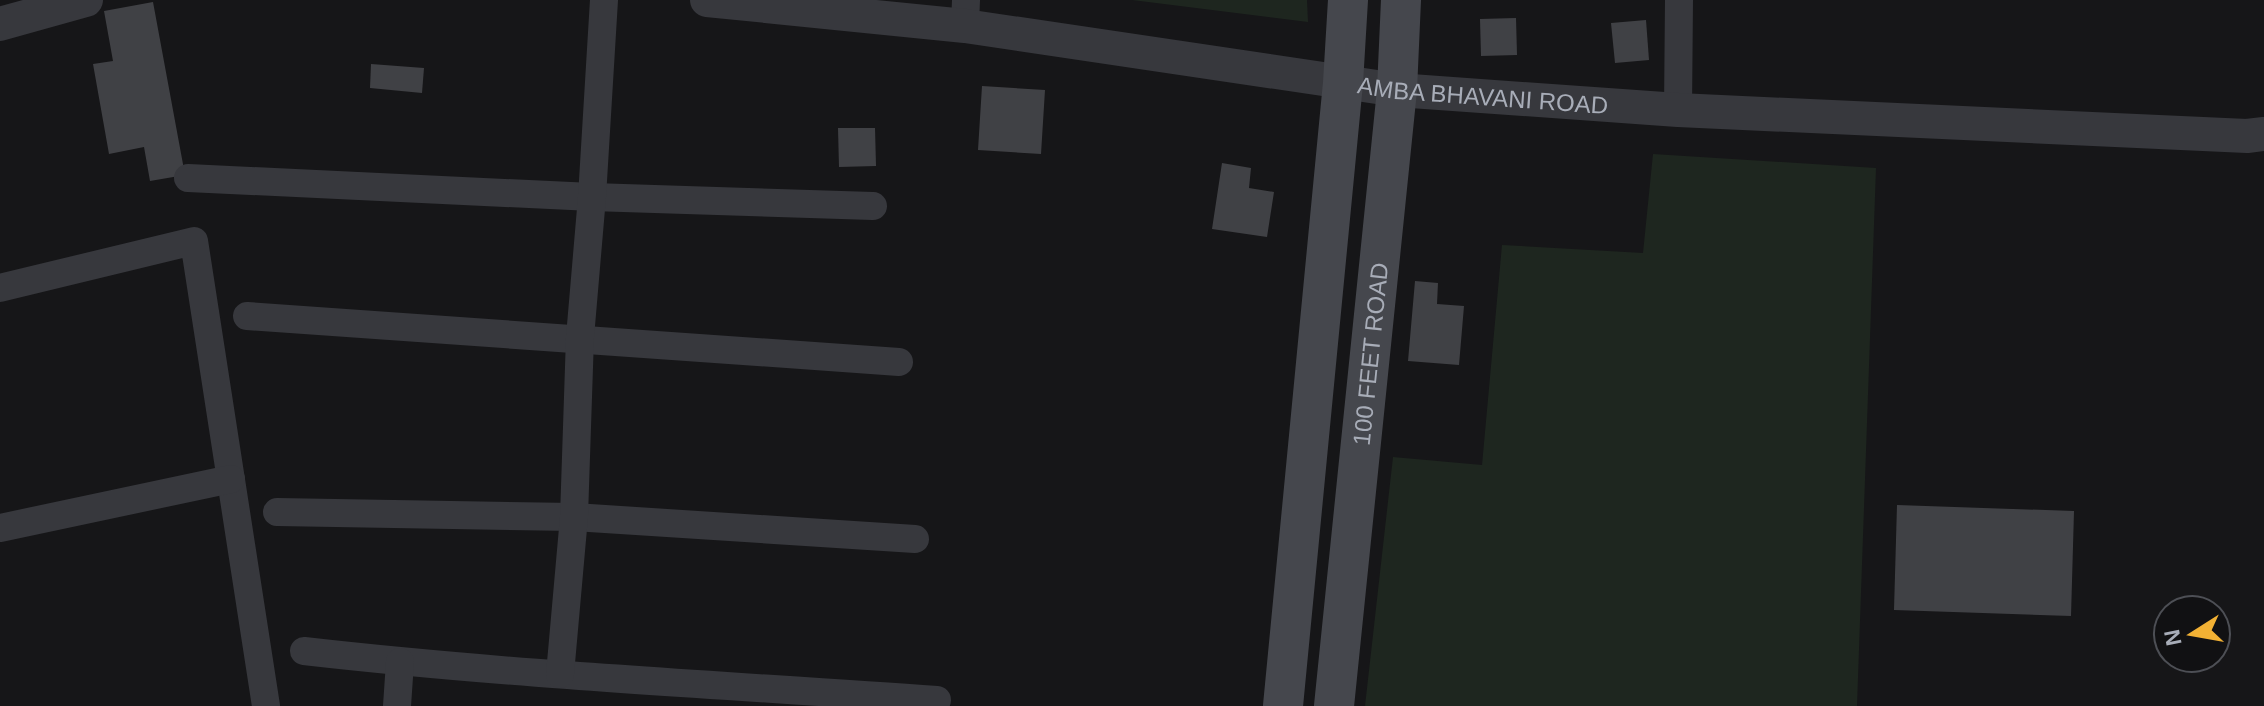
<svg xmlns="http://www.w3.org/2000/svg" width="2264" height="706" viewBox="0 0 2264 706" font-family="Helvetica,sans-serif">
<rect width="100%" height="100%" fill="#161618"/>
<g fill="#1e261f">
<path d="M1132,0H1307L1308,22Z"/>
<path d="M1653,154L1876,168L1857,706H1365L1393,457L1482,465L1502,245L1643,253Z"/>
</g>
<g fill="#404145">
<path d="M153,2L185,175L150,181L144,147L109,154L93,64L113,61L104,11Z"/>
<path d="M1516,18L1517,55L1481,56L1480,19Z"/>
<path d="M1646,20L1649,60L1615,63L1611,23Z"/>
<path d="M371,64L424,68L422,93L370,88Z"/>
<path d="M982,86L1045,90L1041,154L978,150Z"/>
<path d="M838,128H875L876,166L839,167Z"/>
<path d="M1222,163L1251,168L1249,188L1274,192L1267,237L1212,229Z"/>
<path d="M1415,281L1438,283L1437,304L1464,306L1459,365L1408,361Z"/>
<path d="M1897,505L2074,511L2071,616L1894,610Z"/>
</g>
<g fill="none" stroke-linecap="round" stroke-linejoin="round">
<g stroke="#37383d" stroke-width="28">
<path d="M965,26L966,0"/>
<path d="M1678,110L1679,0"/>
<path d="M188,178L592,197L873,206"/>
<path d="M0,288L194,241L266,706"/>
<path d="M247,316L899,362"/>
<path d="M277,512L574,517L915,539"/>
<path d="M0,528L231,479"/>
<path d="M304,651C514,675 726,685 937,700"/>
<path d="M560,674L574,517L580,337L592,197L604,0"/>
<path d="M397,706L400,662"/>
</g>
<g stroke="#37383d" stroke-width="34">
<path id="s1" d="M707,0L965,26L1397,90L1678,110L2247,136L2264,134"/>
<path d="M0,24L86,0"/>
</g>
<g stroke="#45474d" stroke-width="40">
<path d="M1283,706L1343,83L1348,0"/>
<path id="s2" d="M1334,706L1397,90L1401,0"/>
</g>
</g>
<g text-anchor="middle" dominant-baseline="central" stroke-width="6" stroke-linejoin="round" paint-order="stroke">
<g font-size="24" fill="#a8adb8" stroke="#111113">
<text stroke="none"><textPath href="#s1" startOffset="782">AMBA BHAVANI ROAD</textPath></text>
<text stroke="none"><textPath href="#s2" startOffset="354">100 FEET ROAD</textPath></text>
</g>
</g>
<g transform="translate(2192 634) rotate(259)"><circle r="38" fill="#111113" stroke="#4d4f55" stroke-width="2"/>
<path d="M0-6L14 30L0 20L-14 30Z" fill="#f2b134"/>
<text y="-12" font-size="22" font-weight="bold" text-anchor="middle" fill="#a8adb8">N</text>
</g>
</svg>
